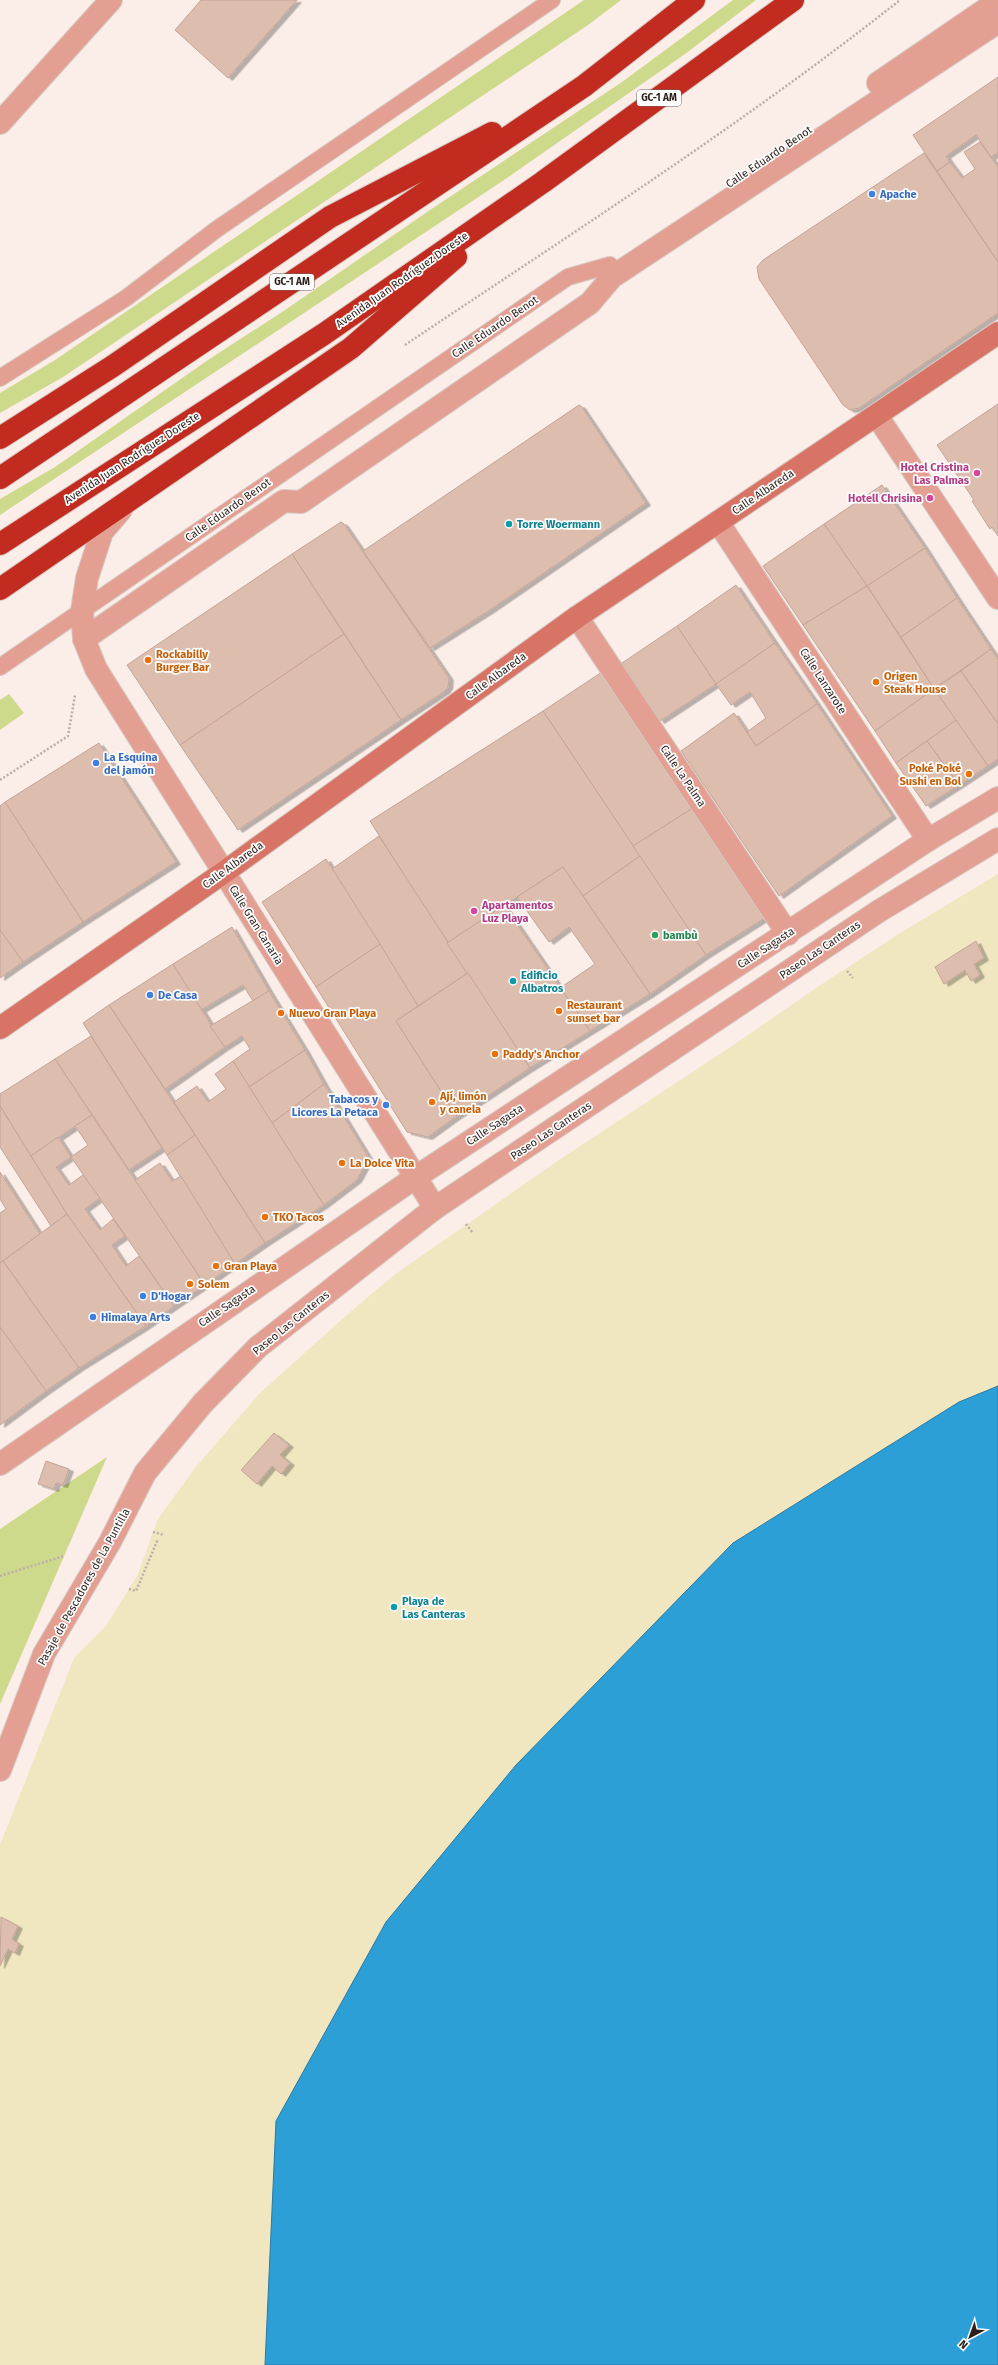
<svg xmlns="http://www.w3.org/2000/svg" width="998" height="2365" viewBox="0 0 998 2365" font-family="'Fira Sans',sans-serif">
<defs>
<filter id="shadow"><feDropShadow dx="4.5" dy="2.5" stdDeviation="0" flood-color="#0004"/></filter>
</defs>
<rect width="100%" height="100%" fill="#fbede7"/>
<g fill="#ceda8b">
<path d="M584,0H621L588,25L63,377L0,413V393L55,360Z"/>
<path d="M733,0H756L685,54L507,178L0,515V499L55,467L208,360L285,310L430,210L622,82Z"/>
<path d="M9,694L24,713L0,730V700Z"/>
<path d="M107,1457L0,1704V1529Z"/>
</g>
<path fill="#f0e7c1" d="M998,874V1386L959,1402L733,1543L276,2121L265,2365H0V1845L74,1658L106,1626L137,1576L158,1519L195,1468L260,1393L348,1314L394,1275L559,1160L735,1044L813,990L897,935Z"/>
<path fill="#2c9fd7" stroke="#2c799e" d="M998,1386V2365H265L276,2121L386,1922L516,1765L733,1543L959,1402Z"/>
<g fill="#ddbdae" stroke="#c4a496" filter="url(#shadow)">
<path d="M201,0H297L228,78L175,30Z"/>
<path d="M998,77V153L991,157L976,135L946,156L950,162L937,171L913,135Z"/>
<path d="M980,142L998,167V262L937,171L950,162L962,178L975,169L964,152Z"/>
<path d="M924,153L998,262V313L859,408L850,410L843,405L759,279L757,267L763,260Z"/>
<path d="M998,404V536L992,527L990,529L972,501L974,500L937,445Z"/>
<path d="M579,405L581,406L646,503L490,610L430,648L363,551Z"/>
<path d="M882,485L925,548L867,586L824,524Z"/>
<path d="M341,522L344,524L449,678L448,687L445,691L401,720L292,554Z"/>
<path d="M824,524L867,586L803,625L763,566Z"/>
<path d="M925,548L957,598L901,637L867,586Z"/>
<path d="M292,554L344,634L180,745L127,665Z"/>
<path d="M736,585L775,643L716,684L677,626Z"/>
<path d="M867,586L934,689L875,731L803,625Z"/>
<path d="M957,598L991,649L934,689L901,637Z"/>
<path d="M677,626L716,684L660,721L622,663Z"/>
<path d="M344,634L401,720L238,830L180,745Z"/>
<path d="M775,643L817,704L756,746L747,732L766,718L750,692L731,705L716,684Z"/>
<path d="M991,649L998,659V724L961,671Z"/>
<path d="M605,670L696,806L633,846L543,711Z"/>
<path d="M961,671L998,724V759L988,766L934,689Z"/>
<path d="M934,689L956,720L896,763L875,731Z"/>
<path d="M817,704L892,816L779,896L681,751L734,713L756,746Z"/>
<path d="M543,711L640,856L583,896L563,867L447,943L370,821Z"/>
<path d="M956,720L988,766L959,785L927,741Z"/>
<path d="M927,741L959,785L926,806L896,763Z"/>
<path d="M99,743L176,862L83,922L5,802Z"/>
<path d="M5,802L83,922L23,962L0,930V806Z"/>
<path d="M696,806L768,916L706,955L633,846Z"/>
<path d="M379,836L468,973L418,1006L332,869Z"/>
<path d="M640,856L706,955L650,994L583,896Z"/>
<path d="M326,859L380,944L316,987L262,902Z"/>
<path d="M563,867L650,994L590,1031L560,988L595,964L569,927L549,942L517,897Z"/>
<path d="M504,905L590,1031L530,1068L447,943Z"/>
<path d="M232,927L269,991L253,1001L243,985L201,1010L173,964Z"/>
<path d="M0,930L23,962L0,978Z"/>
<path d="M976,941L984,958L974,964L980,975L971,981L965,970L944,984L935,967Z"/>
<path d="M380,944L418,1006L396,1021L457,1116L428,1137L407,1132L316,987Z"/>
<path d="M173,964L225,1047L165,1089L109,1005Z"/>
<path d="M468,973L530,1068L457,1116L396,1021Z"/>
<path d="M269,991L305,1050L249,1087L233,1061L250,1049L242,1036L225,1047L210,1026Z"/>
<path d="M109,1005L195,1135L167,1155L83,1023Z"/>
<path d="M91,1036L162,1148L129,1170L55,1059Z"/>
<path d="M305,1050L324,1084L272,1123L249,1087Z"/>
<path d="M55,1059L92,1115L31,1156L0,1106V1094Z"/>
<path d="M233,1061L324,1205L265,1243L174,1102L197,1086L208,1102L226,1089L215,1074Z"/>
<path d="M324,1084L369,1158L357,1180L324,1205L272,1123Z"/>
<path d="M0,1106L67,1214L51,1226L0,1147Z"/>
<path d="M92,1115L205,1285L174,1306L71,1157L88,1145L75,1126Z"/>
<path d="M195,1135L265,1243L235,1264L167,1155Z"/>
<path d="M58,1137L71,1157L56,1167L69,1185L83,1175L100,1198L85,1209L100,1230L113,1219L125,1236L112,1245L126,1266L139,1256L174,1306L146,1326L67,1214L31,1156Z"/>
<path d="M160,1163L172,1181L181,1176L235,1264L205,1285L135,1180Z"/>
<path d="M0,1172L40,1234L0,1263V1213L6,1209L0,1199Z"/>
<path d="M67,1214L146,1326L79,1368L3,1261Z"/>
<path d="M3,1261L79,1368L46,1391L0,1327V1263Z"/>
<path d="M0,1327L46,1391L0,1425Z"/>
<path d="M274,1433L289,1445L280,1455L290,1463L281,1474L272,1466L257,1484L241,1470Z"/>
<path d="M46,1461L69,1469L63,1485L56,1483L54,1489L38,1484Z"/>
<path d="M1,1917L18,1926L12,1939L19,1944L15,1953L8,1949L0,1966Z"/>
</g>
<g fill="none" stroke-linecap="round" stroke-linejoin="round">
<defs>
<g id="lane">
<path d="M0,378L126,298L217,229L552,0"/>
<path d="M0,667L568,277L610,265"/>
</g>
<g id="street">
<path d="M878,83L998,1"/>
<path d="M0,123L111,0"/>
<path d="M877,416L998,598"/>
<path d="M121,510L102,532L87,578L82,611L84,639L96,669L435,1208"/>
<path d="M718,522L928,840"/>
<path d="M577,617L788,934"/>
<path d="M84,639L284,501L301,502L590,303L612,277L998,22"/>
<path d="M0,1464L416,1177L928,840L998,798"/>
<path d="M0,1770L44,1654L110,1542L145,1473L203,1403L258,1347L435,1208L879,911L998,839"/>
</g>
<path id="secondary" d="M0,1028L223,873L577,617L998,333"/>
<g id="highway">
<path d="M0,438L113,366L330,217L492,133"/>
<path d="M0,478L584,86L694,0"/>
<path d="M0,544L324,334L543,182L793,0"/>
<path d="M0,589L351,348L456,257"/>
</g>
</defs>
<use href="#lane" stroke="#d6c8c2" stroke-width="18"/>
<use href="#street" stroke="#d6c8c2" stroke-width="24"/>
<use href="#secondary" stroke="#d6c8c2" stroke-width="24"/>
<use href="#highway" stroke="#d6c8c2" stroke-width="24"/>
<g stroke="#bbada7" stroke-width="2.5" stroke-dasharray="2 2" stroke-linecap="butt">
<path d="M405,345C572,233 742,125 900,0"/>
<path d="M0,780L68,736L75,695"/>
<path d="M847,971L853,978"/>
<path d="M466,1224L473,1233"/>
<path d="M153,1532L164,1535"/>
<path d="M0,1576L64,1556"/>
<path d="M129,1589L136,1591L158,1539"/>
</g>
<use href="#lane" stroke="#e49f93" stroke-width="16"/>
<use href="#street" stroke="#e49f93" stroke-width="22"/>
<use href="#secondary" stroke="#d87465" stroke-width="22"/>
<use href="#highway" stroke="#c22c20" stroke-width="22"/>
</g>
<g fill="#3f7fe0" stroke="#fdfdfd" stroke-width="1.5">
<circle cx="872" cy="194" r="4"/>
<circle cx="96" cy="763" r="4"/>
<circle cx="150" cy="995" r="4"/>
<circle cx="386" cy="1105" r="4"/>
<circle cx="143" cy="1296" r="4"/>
<circle cx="93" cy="1317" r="4"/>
</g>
<g fill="#d1479c" stroke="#fdfdfd" stroke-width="1.5">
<circle cx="977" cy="473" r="4"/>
<circle cx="930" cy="498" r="4"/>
<circle cx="474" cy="911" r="4"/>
</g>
<g fill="#0f9aa8" stroke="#fdfdfd" stroke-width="1.5">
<circle cx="509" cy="524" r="4"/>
<circle cx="513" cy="981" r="4"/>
<circle cx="394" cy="1607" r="4"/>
</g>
<g fill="#e8710a" stroke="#fdfdfd" stroke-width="1.5">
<circle cx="148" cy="660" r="4"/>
<circle cx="876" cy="682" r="4"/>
<circle cx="969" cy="774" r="4"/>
<circle cx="559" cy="1011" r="4"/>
<circle cx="281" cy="1013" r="4"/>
<circle cx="495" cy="1054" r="4"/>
<circle cx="432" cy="1102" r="4"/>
<circle cx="342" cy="1163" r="4"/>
<circle cx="265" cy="1217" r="4"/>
<circle cx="216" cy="1266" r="4"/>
<circle cx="190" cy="1284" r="4"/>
</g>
<circle fill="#2e9e5b" stroke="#fdfdfd" stroke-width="1.5" cx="655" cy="935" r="4"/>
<g text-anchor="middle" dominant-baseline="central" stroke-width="3.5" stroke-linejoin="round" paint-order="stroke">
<g fill="#fdfdfd" stroke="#6a625d" stroke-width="1">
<rect x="637" y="90" width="44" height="16" rx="3"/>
<rect x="270" y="274" width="44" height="16" rx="3"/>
</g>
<g font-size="10" font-weight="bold" fill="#2b1f19">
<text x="659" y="98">GC-1 AM</text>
<text x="292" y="282">GC-1 AM</text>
</g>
<g font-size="11" fill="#2b1f19" stroke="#fdfdfd">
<text transform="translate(769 157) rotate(-34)">Calle Eduardo Benot</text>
<text transform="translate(402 280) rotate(-35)">Avenida Juan Rodríguez Doreste</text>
<text transform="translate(495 327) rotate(-34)">Calle Eduardo Benot</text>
<text transform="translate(132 458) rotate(-33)">Avenida Juan Rodríguez Doreste</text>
<text transform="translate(763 492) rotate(-34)">Calle Albareda</text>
<text transform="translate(228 510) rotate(-35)">Calle Eduardo Benot</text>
<text transform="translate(496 676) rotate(-36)">Calle Albareda</text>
<text transform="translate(823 681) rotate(57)">Calle Lanzarote</text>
<text transform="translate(683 776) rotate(56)">Calle La Palma</text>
<text transform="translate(233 865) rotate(-36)">Calle Albareda</text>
<text transform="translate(256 925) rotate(58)">Calle Gran Canaria</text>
<text transform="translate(766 948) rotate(-33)">Calle Sagasta</text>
<text transform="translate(820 950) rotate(-34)">Paseo Las Canteras</text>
<text transform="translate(495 1125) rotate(-33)">Calle Sagasta</text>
<text transform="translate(551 1131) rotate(-34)">Paseo Las Canteras</text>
<text transform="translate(227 1306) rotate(-34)">Calle Sagasta</text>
<text transform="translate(291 1323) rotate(-39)">Paseo Las Canteras</text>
<text transform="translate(84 1587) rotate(-61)">Pasaje de Pescadores de La Puntilla</text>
</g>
<g font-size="11" font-weight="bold" fill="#366cbe" stroke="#fdfdfd" text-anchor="start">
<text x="880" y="194">Apache</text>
<text x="104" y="757">La Esquina<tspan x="104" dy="13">del jamón</tspan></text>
<text x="158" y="995">De Casa</text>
<text x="378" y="1099" text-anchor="end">Tabacos y<tspan x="378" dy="13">Licores La Petaca</tspan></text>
<text x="151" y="1296">D'Hogar</text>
<text x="101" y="1317">Himalaya Arts</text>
</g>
<g font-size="11" font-weight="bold" fill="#b23c85" stroke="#fdfdfd" text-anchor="end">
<text x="969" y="467">Hotel Cristina<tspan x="969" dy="13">Las Palmas</tspan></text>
<text x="922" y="498">Hotell Chrisina</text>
<text x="482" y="905" text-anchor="start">Apartamentos<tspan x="482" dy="13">Luz Playa</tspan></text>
</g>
<g font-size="11" font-weight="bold" fill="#0d838f" stroke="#fdfdfd" text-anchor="start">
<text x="517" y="524">Torre Woermann</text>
<text x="521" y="975">Edificio<tspan x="521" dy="13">Albatros</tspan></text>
<text x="402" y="1601">Playa de<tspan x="402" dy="13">Las Canteras</tspan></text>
</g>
<g font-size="11" font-weight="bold" fill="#c56008" stroke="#fdfdfd" text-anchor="start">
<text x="156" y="654">Rockabilly<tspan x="156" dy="13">Burger Bar</tspan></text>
<text x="884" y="676">Origen<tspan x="884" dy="13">Steak House</tspan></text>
<text x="961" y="768" text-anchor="end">Poké Poké<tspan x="961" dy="13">Sushi en Bol</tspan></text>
<text x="567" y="1005">Restaurant<tspan x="567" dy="13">sunset bar</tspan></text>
<text x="289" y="1013">Nuevo Gran Playa</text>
<text x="503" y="1054">Paddy’s Anchor</text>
<text x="440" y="1096">Ají, limón<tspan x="440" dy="13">y canela</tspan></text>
<text x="350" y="1163">La Dolce Vita</text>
<text x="273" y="1217">TKO Tacos</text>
<text x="224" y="1266">Gran Playa</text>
<text x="198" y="1284">Solem</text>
</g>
<g font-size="11" font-weight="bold" fill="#27864d" stroke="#fdfdfd" text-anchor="start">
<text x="663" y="935">bambù</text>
</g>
</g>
<g transform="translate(970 2337) rotate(221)" stroke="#fdfdfd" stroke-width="3" paint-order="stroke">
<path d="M0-3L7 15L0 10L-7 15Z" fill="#2b1f19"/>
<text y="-6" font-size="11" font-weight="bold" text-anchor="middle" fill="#2b1f19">N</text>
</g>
</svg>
